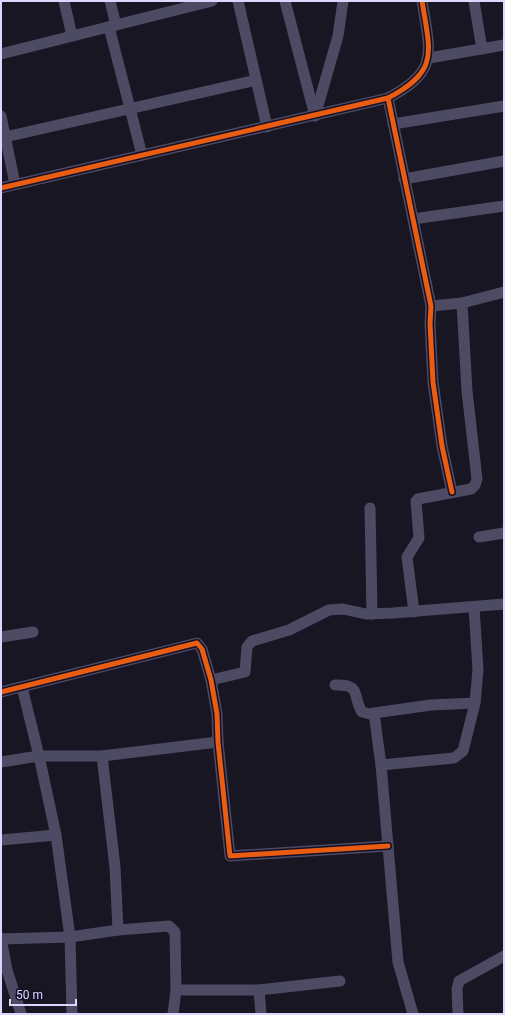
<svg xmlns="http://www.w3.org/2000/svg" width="505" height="1015" viewBox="0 0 505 1015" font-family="Roboto,sans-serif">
<rect width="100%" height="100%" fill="#181622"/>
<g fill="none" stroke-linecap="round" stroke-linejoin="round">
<g stroke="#4c4b63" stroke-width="11">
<path d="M64,1L72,36"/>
<path d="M110,1L116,25"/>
<path d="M238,1L267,127"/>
<path d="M285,1L315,116"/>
<path d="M474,1L482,49"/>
<path d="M109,27L142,155"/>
<path d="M1,54L212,1"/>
<path d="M429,58L504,45"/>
<path d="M388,98L431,306L430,324L433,382L442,446L452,492"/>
<path d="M1,116L15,184"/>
<path d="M315,116L338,36L343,1"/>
<path d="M393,124L504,106"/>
<path d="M5,137L256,80"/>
<path d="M404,179L504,161"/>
<path d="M1,188L388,98C440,71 430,52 422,1"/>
<path d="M413,219L504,206"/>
<path d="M431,306L462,303L504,292"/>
<path d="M370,508L372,614"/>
<path d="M479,537L504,533"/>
<path d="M414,612L407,557L419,538L416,501L418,499L471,489L475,485L477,479L467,391L462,303"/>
<path d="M1,637L33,632"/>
<path d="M211,680L245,672L247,647L252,641L289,630L329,610L343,609L366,614L393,613L504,604"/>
<path d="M335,685C362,684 352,696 362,712L370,714L374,713L381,765L398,962L413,1014"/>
<path d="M22,687L39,756L56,835L70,937L72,1014"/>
<path d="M1,692L197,643L202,649L211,680L217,714L218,742L230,856L388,846"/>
<path d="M374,713L431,705L475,703"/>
<path d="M102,756L115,867L118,930"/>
<path d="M1,762L39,756H102L218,742"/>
<path d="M381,765L454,758L463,751L475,703L478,670L474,607"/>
<path d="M1,840L56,835"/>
<path d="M1,938L7,970L21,1014"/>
<path d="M1,939L70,937L118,930L169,926L175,932L176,990L173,1014"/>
<path d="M176,990H259L340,981"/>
<path d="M259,990L261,1014"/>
<path d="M458,1014L457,989L459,981L504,956"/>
</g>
<defs>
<g id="cycleway">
<path d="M388,98L431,306L430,324L433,382L442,446L452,492"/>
<path d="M1,188L388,98C440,71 430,52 422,1"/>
<path d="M1,692L197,643L202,649L211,680L217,714L218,742L230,856L388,846"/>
</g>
</defs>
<use href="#cycleway" stroke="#151028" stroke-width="8"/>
<use href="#cycleway" stroke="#e95d12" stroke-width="5"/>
</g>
<rect width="505" height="1015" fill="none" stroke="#ddd7ff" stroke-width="4"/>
<path d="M10 999v6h66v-6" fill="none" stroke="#ddd7ff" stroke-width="2"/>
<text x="16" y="999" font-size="12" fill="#ddd7ff" stroke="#151028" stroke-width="3" paint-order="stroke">50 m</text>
</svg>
